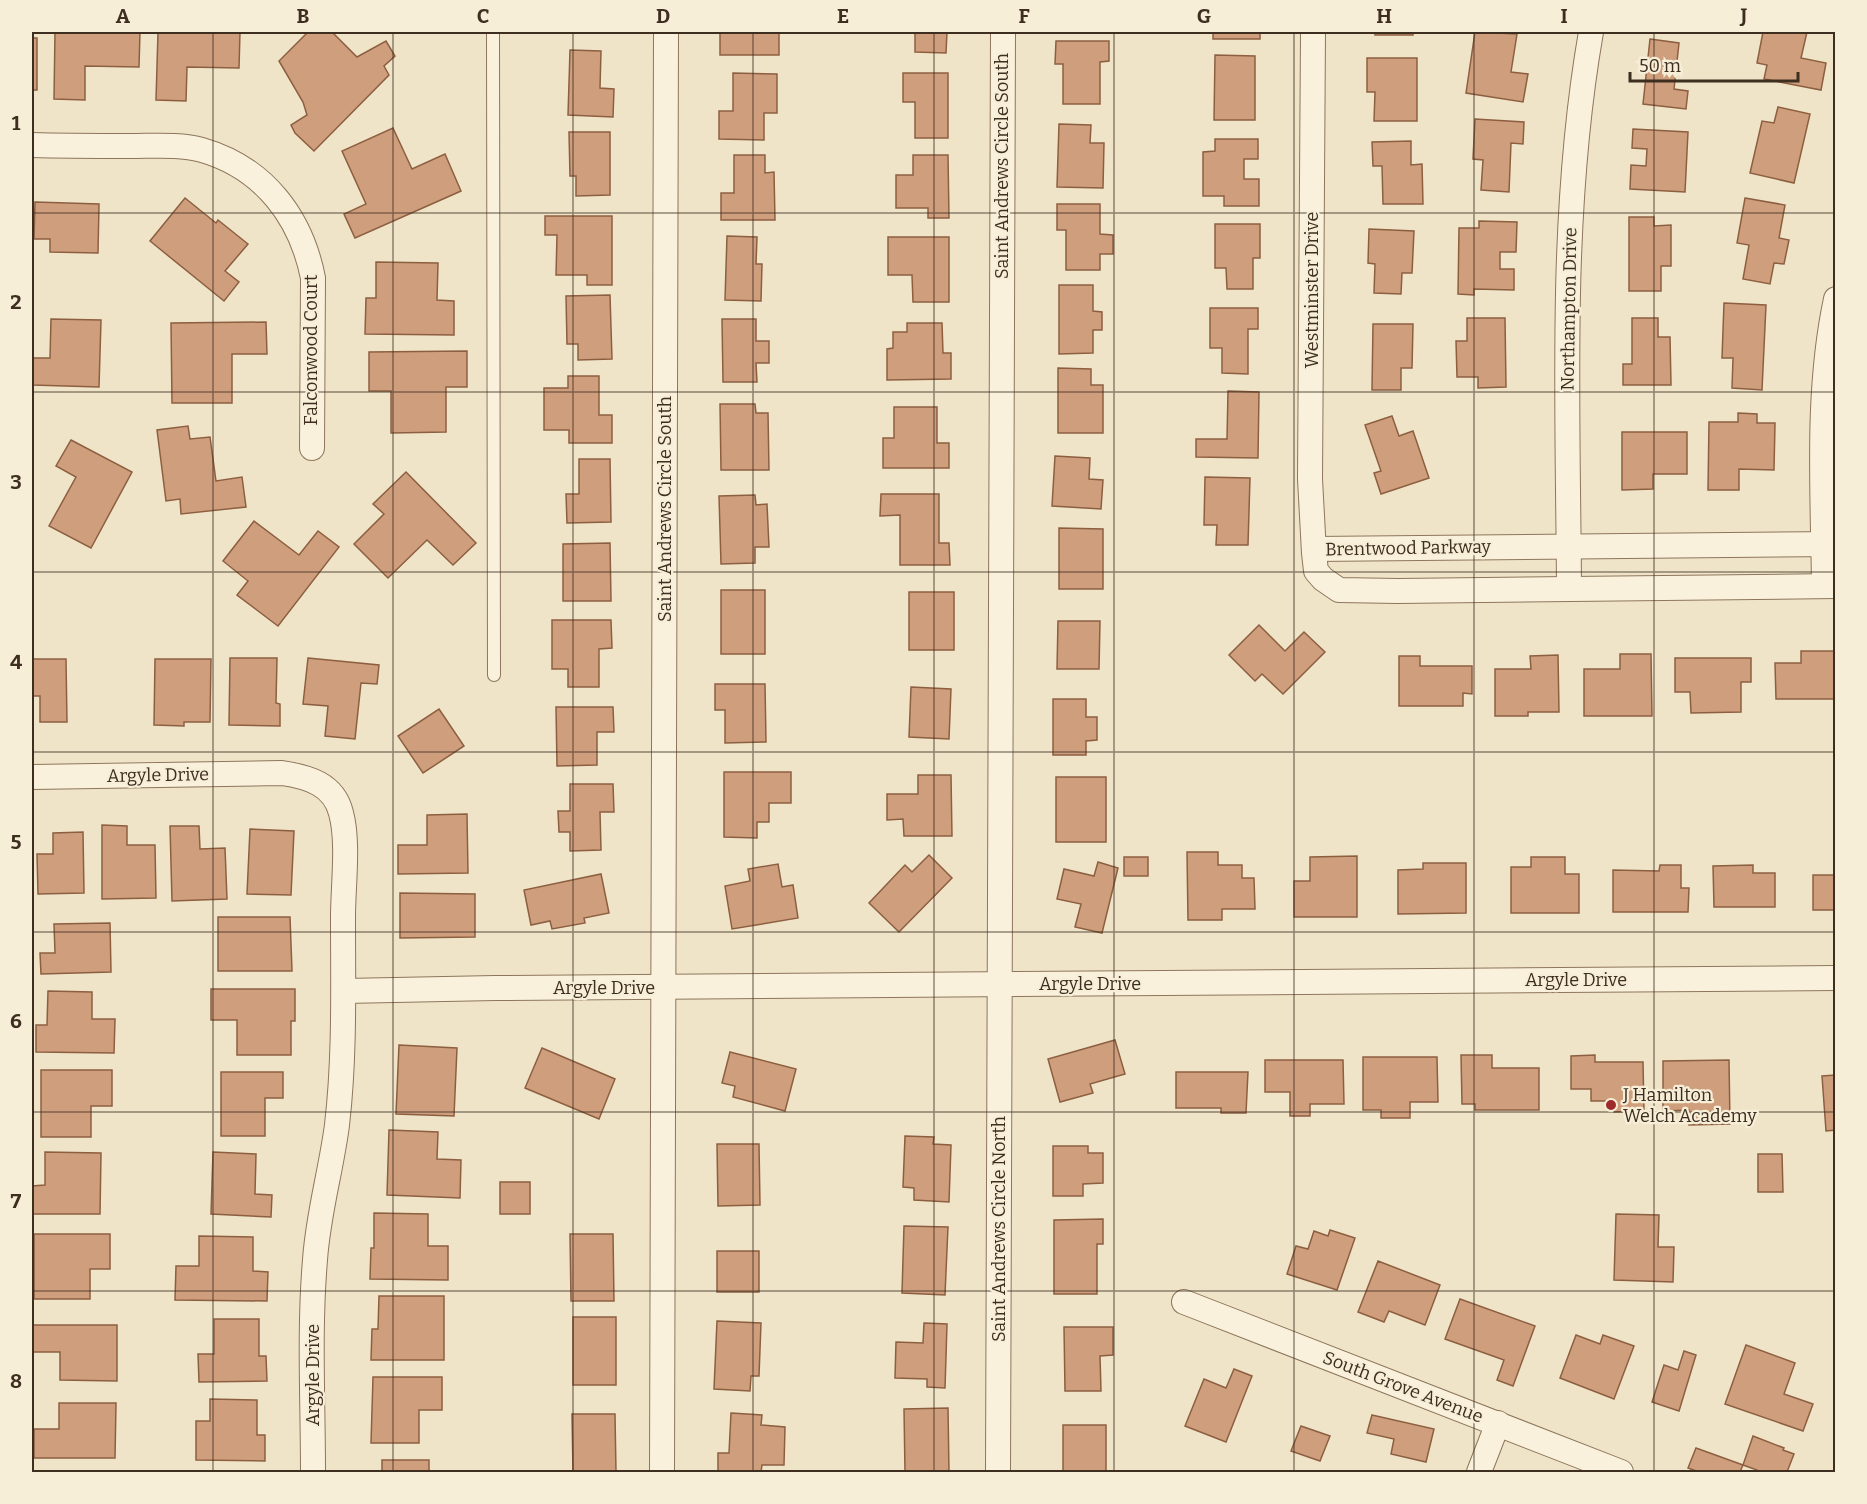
<svg xmlns="http://www.w3.org/2000/svg" width="1867" height="1504" viewBox="0 0 1867 1504" font-family="Bitter,serif">
<rect width="100%" height="100%" fill="#f0e4c8"/>
<g fill="#cf9f7d" stroke="#8d5f41" stroke-width="1.5">
<path d="M55,32H140L139,67L85,66V100L54,99Z"/>
<path d="M158,32H240L239,68L187,67L186,101L156,100Z"/>
<path d="M308,32H332L357,57L386,41L395,56L384,66L389,75L314,151L295,133L291,125L307,115L303,102L279,61Z"/>
<rect x="720" y="32" width="59" height="23"/>
<path d="M915,32H947L946,53L915,52Z"/>
<rect x="1213" y="32" width="47" height="7"/>
<rect x="1375" y="32" width="38" height="3"/>
<path d="M1475,32L1517,34L1511,72L1528,74L1523,102L1466,93Z"/>
<path d="M1763,32H1807L1801,58L1826,63L1821,90L1764,79L1767,65L1757,63Z"/>
<rect x="32" y="38" width="5" height="52"/>
<path d="M1650,39L1679,43L1674,89L1688,91L1686,109L1643,104Z"/>
<path d="M1056,41H1109V61L1100,62V104H1063V64H1055Z"/>
<path d="M570,50L601,51L600,88L614,89L613,117L568,115Z"/>
<path d="M1215,55L1255,56V120H1214Z"/>
<path d="M1367,58H1417V121H1374L1375,92H1367Z"/>
<path d="M733,73L777,74V113H764V140L719,139V111H733Z"/>
<path d="M903,73H948V138H915V102H903Z"/>
<path d="M1778,107L1810,114L1794,183L1750,173L1762,121L1774,123Z"/>
<path d="M1475,119L1524,122L1523,144L1511,143L1509,192L1481,190L1483,160L1473,159Z"/>
<path d="M1059,124L1091,125L1090,143H1104L1103,188L1057,187Z"/>
<path d="M393,128L412,169L445,154L461,191L355,238L344,214L366,204L342,151Z"/>
<path d="M1633,129L1688,132L1685,192L1630,189L1631,165L1646,166L1647,149L1632,148Z"/>
<path d="M569,132H610V195L576,196V176H570Z"/>
<path d="M1215,139H1258V159H1244V179H1259V206H1224V196H1203V152L1215,151Z"/>
<path d="M1411,141V165L1422,164L1423,204H1383L1382,166H1373L1372,142Z"/>
<path d="M734,155H765V173L774,172L775,220H721V193H734Z"/>
<path d="M913,155H948L949,218H928V208H896V175H913Z"/>
<path d="M185,198L216,223L218,220L248,244L225,271L239,282L224,301L150,241Z"/>
<path d="M1745,198L1785,205L1779,238L1789,240L1784,264L1774,263L1770,284L1743,279L1749,245L1737,243Z"/>
<path d="M35,202L99,204L98,253L50,252V239H34Z"/>
<path d="M1057,204H1100V234L1113,235V254H1100V270H1066V230H1057Z"/>
<path d="M545,216H612V285H587V275H556L557,235H545Z"/>
<path d="M1629,217H1654V226L1671,225V266H1661V291H1629Z"/>
<path d="M1479,221L1517,222L1516,252H1500V269H1514V290L1474,289V295L1458,294L1459,228H1479Z"/>
<path d="M1215,224H1260V258H1253V289H1227L1226,268H1215Z"/>
<path d="M1369,229L1414,231L1412,273H1402L1401,294L1374,293L1375,264L1368,263Z"/>
<path d="M727,236L757,237L756,264H762L761,301L725,300Z"/>
<path d="M888,237H949V302H913L912,275H888Z"/>
<path d="M376,262L438,263L437,300L454,301V335L365,334L366,298H376Z"/>
<path d="M1059,285H1093V311L1102,312V330H1093V353L1059,354Z"/>
<path d="M610,295L612,359L578,360V344H567L566,296Z"/>
<path d="M1724,303L1766,305L1762,390L1732,388L1733,358H1722Z"/>
<path d="M1210,308H1258V329H1248V374L1222,373V348H1210Z"/>
<path d="M1467,318H1505L1506,387L1478,388V377H1457L1456,341H1467Z"/>
<path d="M1632,318H1658V337H1670L1671,385H1623V364H1632Z"/>
<path d="M51,319L101,320L99,387L32,385V358H50Z"/>
<path d="M722,319H756V341H769V363H756L757,382H723Z"/>
<path d="M266,322L267,354H232V403H172L171,323Z"/>
<path d="M907,323H942L943,353H951V379L887,380V349L893,348V332H907Z"/>
<path d="M1373,324H1413L1412,368H1401V390H1372Z"/>
<path d="M467,351V387H446V432L391,433V391H369V352Z"/>
<path d="M1058,368L1091,369V385H1103V433H1058Z"/>
<path d="M568,376H599V415H612V443H569V430H544V388H568Z"/>
<path d="M1228,391L1259,392L1258,458L1196,457V439H1227Z"/>
<path d="M720,404H755L756,413H768L769,470H721Z"/>
<path d="M894,407H937V443H949V468H883V438H894Z"/>
<path d="M1738,413L1757,414V423H1775L1774,470L1739,469V490H1708L1709,422H1738Z"/>
<path d="M1392,416L1399,436L1413,431L1429,478L1381,494L1374,473L1381,471L1365,425Z"/>
<path d="M188,426L190,439L210,437L216,481L242,477L246,507L181,514L180,499L166,501L157,430Z"/>
<path d="M1622,432H1687V474H1653V489L1622,490Z"/>
<path d="M71,440L132,472L91,548L49,526L76,477L56,466Z"/>
<path d="M1055,456L1090,458L1089,479L1103,480L1101,509L1052,506Z"/>
<path d="M579,459H610L611,522L567,523L566,494H579Z"/>
<path d="M406,472L476,543L453,565L427,540L388,578L354,544L384,514L373,504Z"/>
<path d="M1205,477L1250,478L1248,545H1216L1217,525H1204Z"/>
<path d="M881,494H939V543H949L950,565H900V515L880,516Z"/>
<path d="M755,495L756,505L767,504L769,547H755V563L721,564L719,496Z"/>
<path d="M254,521L299,555L318,531L339,547L278,626L237,595L248,581L223,561Z"/>
<path d="M1059,528L1103,529V589H1059Z"/>
<path d="M610,543L611,601H563V544Z"/>
<rect x="721" y="590" width="44" height="64"/>
<rect x="909" y="592" width="45" height="58"/>
<path d="M552,620H611L612,648L599,649V687H568V669H552Z"/>
<path d="M1058,621H1100L1099,669H1057Z"/>
<path d="M1259,625L1285,651L1304,632L1325,652L1283,694L1262,674L1255,681L1229,655Z"/>
<path d="M1801,651H1836V699H1776L1775,663H1801Z"/>
<path d="M1620,654H1651L1652,716H1584V669H1620Z"/>
<path d="M1558,655L1559,712H1528V716H1495V669H1531L1530,656Z"/>
<path d="M1399,656H1420V666H1472V694L1463,693V706H1399Z"/>
<path d="M230,658H277L276,703L280,704V726L229,725Z"/>
<path d="M308,658L379,665L377,684L361,683L355,739L325,736L328,706L303,704Z"/>
<path d="M1675,658H1751V682H1741V712L1691,713L1690,692H1675Z"/>
<path d="M32,659H66L67,722H40V696H32Z"/>
<path d="M155,659H211L210,722H184V726L154,725Z"/>
<path d="M715,684H765L766,742L725,743V710H715Z"/>
<path d="M911,687L951,689L949,739L909,737Z"/>
<path d="M1053,699H1086V717H1097V740L1086,741V755H1053Z"/>
<path d="M556,707H613L614,732H597V765L557,766Z"/>
<path d="M439,709L464,746L423,773L398,736Z"/>
<path d="M724,772H791V803H769V822H757V838L724,837Z"/>
<path d="M918,775H951L952,836H904L903,819L887,820V794H918Z"/>
<rect x="1056" y="777" width="50" height="65"/>
<path d="M570,784H613L614,812H600L601,850L570,851V832H559L558,811H570Z"/>
<path d="M467,814L468,873L398,874V845H427V815Z"/>
<path d="M102,825L127,826V845H155L156,898L102,899Z"/>
<path d="M170,826H199L200,849L225,848L227,899L172,901Z"/>
<path d="M250,829L294,831L291,895L247,894Z"/>
<path d="M83,832L84,893L38,894L37,854H53V833Z"/>
<path d="M1187,852H1218V865H1242V878H1254L1255,909H1222V920H1188Z"/>
<path d="M929,855L952,878L899,932L869,903L905,865L912,872Z"/>
<path d="M1357,856V917H1294V881H1310V857Z"/>
<rect x="1124" y="857" width="24" height="19"/>
<path d="M1531,857H1565V874H1579V913H1511V867H1531Z"/>
<path d="M1098,862L1118,868L1102,933L1075,927L1081,904L1057,899L1064,869L1094,876Z"/>
<path d="M1423,863H1466V913L1398,914V870L1423,869Z"/>
<path d="M778,864L782,887L793,885L798,918L732,929L725,886L750,881L748,869Z"/>
<path d="M1660,865H1681V888H1689L1688,912H1613V870L1659,871Z"/>
<path d="M1753,865V873H1775V907H1714L1713,866Z"/>
<path d="M601,874L609,913L584,918L585,923L552,929L550,921L531,925L524,890Z"/>
<rect x="1813" y="875" width="23" height="35"/>
<path d="M400,893L475,894V937L400,938Z"/>
<path d="M218,917H290L292,971H218Z"/>
<path d="M110,923L111,972L41,974L40,953H55L54,924Z"/>
<path d="M211,989H295V1021H291V1055H237V1020H211Z"/>
<path d="M48,991L92,992V1019H115L114,1053L36,1052V1025H47Z"/>
<path d="M1115,1040L1125,1074L1090,1084L1093,1093L1060,1102L1048,1059Z"/>
<path d="M399,1045L457,1048L454,1116L396,1114Z"/>
<path d="M542,1048L615,1079L599,1119L525,1088Z"/>
<path d="M730,1052L796,1069L785,1111L733,1097L735,1086L722,1083Z"/>
<path d="M1461,1055H1492V1068H1539V1110H1475V1104H1462Z"/>
<path d="M1595,1055V1062H1643L1644,1111L1614,1112V1101H1591V1089H1571V1056Z"/>
<path d="M1363,1057H1437L1438,1102H1410V1118H1381V1110H1363Z"/>
<path d="M1265,1060H1343L1344,1104H1310V1116H1290V1092H1265Z"/>
<path d="M1729,1060L1730,1124L1689,1125V1110L1663,1111V1061Z"/>
<path d="M41,1070H112V1106H91V1137H41Z"/>
<path d="M221,1072H283V1098H265V1136H221Z"/>
<path d="M1176,1072H1248L1246,1113H1221V1108H1176Z"/>
<path d="M1836,1075V1130L1826,1131L1822,1076Z"/>
<path d="M389,1130L438,1132L437,1159L461,1160L460,1198L387,1195Z"/>
<path d="M905,1136L934,1137L933,1144L951,1145L949,1202L914,1200V1188L903,1187Z"/>
<path d="M717,1144H759L760,1205L718,1206Z"/>
<path d="M1053,1146H1088V1153H1103V1183L1083,1184V1196H1053Z"/>
<path d="M45,1152L101,1153L100,1214H32V1186L45,1185Z"/>
<path d="M213,1152L256,1154L255,1194L272,1195L271,1217L211,1214Z"/>
<path d="M1758,1154H1782L1783,1192H1758Z"/>
<rect x="500" y="1182" width="30" height="32"/>
<path d="M374,1213L428,1214V1246H448V1280L370,1279L371,1248H374Z"/>
<path d="M1616,1214L1659,1215L1658,1247H1674L1673,1282L1614,1280Z"/>
<path d="M1103,1219V1244H1097V1294H1054V1220Z"/>
<path d="M904,1226L948,1227L945,1295L902,1293Z"/>
<path d="M1330,1230L1355,1238L1337,1290L1287,1274L1296,1246L1308,1249L1314,1231L1328,1236Z"/>
<path d="M34,1234H110V1269H90V1299H34Z"/>
<path d="M570,1234H613L614,1301H571Z"/>
<path d="M199,1236L253,1237V1271L268,1272L267,1301L175,1300L176,1266H199Z"/>
<rect x="717" y="1251" width="42" height="41"/>
<path d="M1378,1261L1440,1285L1425,1325L1389,1311L1384,1322L1358,1312Z"/>
<path d="M379,1296H444V1360H371L372,1329H378Z"/>
<path d="M1460,1299L1535,1326L1513,1386L1497,1380L1504,1360L1445,1339Z"/>
<rect x="573" y="1317" width="43" height="68"/>
<path d="M214,1319H259V1356H266L267,1381L199,1382L198,1354H214Z"/>
<path d="M717,1321L761,1323L759,1376H751L750,1391L714,1389Z"/>
<path d="M924,1323L947,1324L945,1388L927,1387V1379L895,1378L896,1342L923,1343Z"/>
<path d="M32,1325H117V1381L60,1380V1352H32Z"/>
<path d="M1064,1327H1113V1355L1100,1356L1101,1391H1065Z"/>
<path d="M1576,1335L1600,1344L1603,1335L1634,1346L1614,1399L1560,1378Z"/>
<path d="M1746,1345L1795,1363L1784,1394L1813,1404L1803,1431L1725,1404Z"/>
<path d="M1684,1351L1696,1355L1679,1411L1652,1402L1664,1365L1678,1370Z"/>
<path d="M1234,1369L1252,1376L1226,1442L1185,1426L1204,1379L1226,1388Z"/>
<path d="M373,1377H442V1410H419V1443H371Z"/>
<path d="M210,1399L257,1400V1435H265V1461L196,1460V1421H210Z"/>
<path d="M59,1403H116L115,1458H34V1429H59Z"/>
<path d="M948,1408L949,1472H905L904,1409Z"/>
<path d="M731,1413L762,1415L761,1425L785,1427L784,1465H762L761,1472H718V1453H729Z"/>
<path d="M572,1414H615L616,1472H573Z"/>
<path d="M1372,1415L1434,1429L1426,1462L1391,1454L1394,1439L1367,1433Z"/>
<path d="M1063,1425H1106V1472H1051H1063Z"/>
<path d="M1301,1426L1330,1436L1320,1461L1291,1451Z"/>
<path d="M1753,1436L1784,1448L1783,1450L1794,1454L1787,1472H1757V1470L1743,1465Z"/>
<path d="M1696,1448L1743,1465L1740,1472H1699L1688,1468Z"/>
<rect x="382" y="1460" width="47" height="12"/>
</g>
<g fill="none" stroke-linecap="round" stroke-linejoin="round">
<defs>
<path id="lane" d="M493,32L494,675"/>
<g id="street">
<path d="M1313,32L1310,479L1314,553L1316,571L1323,579L1339,590L1398,591L1836,586"/>
<path d="M32,145C65,146 99,146 133,146C155,146 180,144 202,150C264,168 301,217 313,278L312,448"/>
<path d="M1314,549L1836,544"/>
<path d="M1824,586C1823,491 1816,393 1836,299"/>
<path d="M1569,588C1568,403 1559,215 1591,32"/>
<path d="M32,777L282,773C308,777 334,784 341,813C349,842 343,886 343,917C343,987 345,1056 337,1125C331,1171 318,1214 315,1260C309,1330 313,1402 313,1472"/>
<path d="M344,991L495,988L1836,978"/>
<path d="M1184,1302L1621,1472"/>
<path d="M662,1472L666,32"/>
<path d="M998,1472L1003,32"/>
<path d="M1479,1472L1498,1423"/>
</g>
</defs>
<use href="#lane" stroke="#8d765c" stroke-width="14"/>
<use href="#street" stroke="#8d765c" stroke-width="26"/>
<use href="#lane" stroke="#faf1dc" stroke-width="12"/>
<use href="#street" stroke="#faf1dc" stroke-width="24"/>
</g>
<path fill="none" stroke="#3d2e20" stroke-width="1.5" stroke-opacity="0.55" d="M213,32V1472M393,32V1472M573,32V1472M753,32V1472M934,32V1472M1114,32V1472M1294,32V1472M1474,32V1472M1654,32V1472M32,213H1836M32,392H1836M32,572H1836M32,752H1836M32,932H1836M32,1112H1836M32,1291H1836"/>
<circle fill="#9e2a2b" stroke="#f7eed8" stroke-width="2" cx="1611" cy="1105" r="6"/>
<g text-anchor="middle" dominant-baseline="central" stroke-width="4.5" stroke-linejoin="round" paint-order="stroke">
<g font-size="18" fill="#3d2e20" stroke="#f7eed8">
<text transform="translate(1002 166) rotate(-90)">Saint Andrews Circle South</text>
<text transform="translate(1312 290) rotate(-90)">Westminster Drive</text>
<text transform="translate(1569 309) rotate(-89)">Northampton Drive</text>
<text transform="translate(311 350) rotate(-90)">Falconwood Court</text>
<text transform="translate(665 509) rotate(-90)">Saint Andrews Circle South</text>
<text transform="translate(1408 548) rotate(-1)">Brentwood Parkway</text>
<text transform="translate(158 775) rotate(-1)">Argyle Drive</text>
<text x="1576" y="980">Argyle Drive</text>
<text x="1090" y="984">Argyle Drive</text>
<text x="604" y="988">Argyle Drive</text>
<text transform="translate(999 1229) rotate(-90)">Saint Andrews Circle North</text>
<text transform="translate(313 1375) rotate(-90)">Argyle Drive</text>
<text transform="translate(1403 1387) rotate(21)">South Grove Avenue</text>
</g>
<g font-size="18" fill="#3d2e20" stroke="#f7eed8" text-anchor="start">
<text x="1623" y="1095">J Hamilton<tspan x="1623" dy="21">Welch Academy</tspan></text>
</g>
</g>
<rect width="1867" height="1504" fill="none" stroke="#f7eed8" stroke-width="66"/>
<path d="M1630 72v9h168v-9" fill="none" stroke="#3d2e20" stroke-width="3"/>
<text x="1639" y="72" font-size="18" fill="#3d2e20" stroke="#f7eed8" stroke-width="4.5" paint-order="stroke">50 m</text>
<rect x="33" y="33" width="1801" height="1438" fill="none" stroke="#3d2e20" stroke-width="2"/>
<g font-size="20" text-anchor="middle" font-weight="bold" fill="#3d2e20">
<text x="123" y="23">A</text>
<text x="303" y="23">B</text>
<text x="483" y="23">C</text>
<text x="663" y="23">D</text>
<text x="843" y="23">E</text>
<text x="1024" y="23">F</text>
<text x="1204" y="23">G</text>
<text x="1384" y="23">H</text>
<text x="1564" y="23">I</text>
<text x="1744" y="23">J</text>
<text x="16" y="130">1</text>
<text x="16" y="309">2</text>
<text x="16" y="489">3</text>
<text x="16" y="669">4</text>
<text x="16" y="849">5</text>
<text x="16" y="1028">6</text>
<text x="16" y="1208">7</text>
<text x="16" y="1388">8</text>
</g>
</svg>
